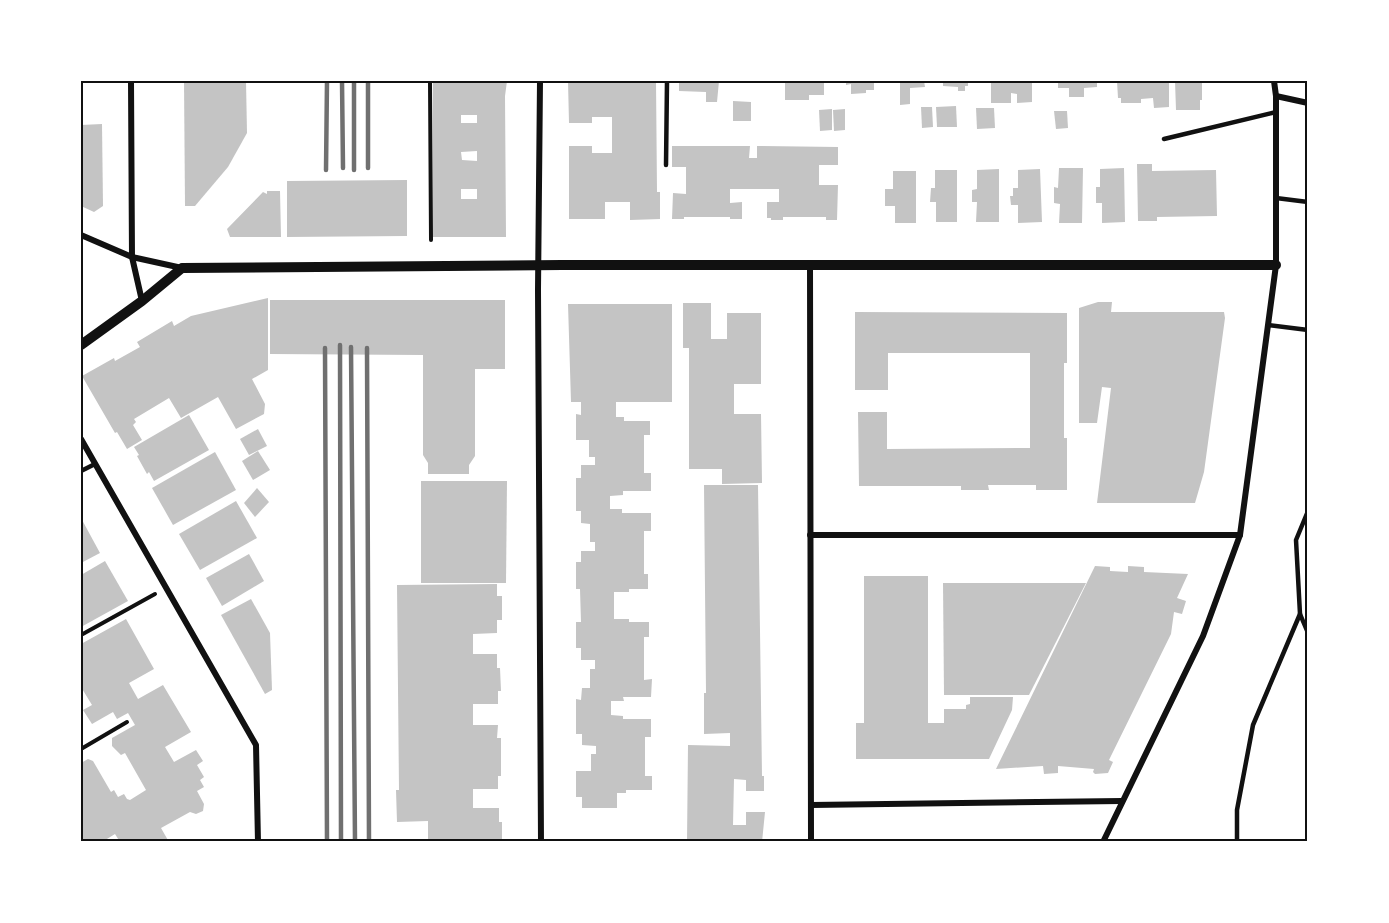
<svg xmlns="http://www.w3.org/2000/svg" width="1389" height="923" viewBox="0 0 1389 923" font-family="Rubik,sans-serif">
<rect width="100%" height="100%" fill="#fff"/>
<g fill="#c4c4c4" fill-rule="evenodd">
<path d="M184,81H246L247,133L228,167L195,206H185Z"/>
<path d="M433,81H507L505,96L506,237H433ZM461,115H477V123H461ZM477,151V161L462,160L461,152ZM461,189H477V199H461Z"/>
<path d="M568,81H656L657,192H660V219L630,220V202H605V219H569V146H592V153H612V117H592V123H569Z"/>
<path d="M679,81H719L717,102H706V92L679,91Z"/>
<path d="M785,81H824V95H809V100H785Z"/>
<path d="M846,81H874V90H866V93L851,94V84L846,85Z"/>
<path d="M900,81H924L925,87L910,88V104L900,105Z"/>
<path d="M943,81H968V86H965V91H958V87L943,86Z"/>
<path d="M991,81H1032V102L1017,103V94L1011,93V103H991Z"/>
<path d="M1058,81H1097V87L1084,88V97H1069V88H1058Z"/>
<path d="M1117,81L1169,82V107L1154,108L1153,98L1141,99V103H1121V98H1118Z"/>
<path d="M1175,81H1202V100H1200V110H1176Z"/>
<path d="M733,101L751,102V121H733Z"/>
<path d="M956,106L957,127H937L936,107Z"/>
<path d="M921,107H932L933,127L922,128Z"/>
<path d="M976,108H994L995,128L977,129Z"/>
<path d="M832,109V130L820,131L819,110Z"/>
<path d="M845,109V130L834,131L833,110Z"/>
<path d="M1054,111H1067L1068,128L1056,129Z"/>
<path d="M102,124L103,206L94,212L81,206V125Z"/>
<path d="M672,146H750L749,158H757V146L838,147V165H819V185H838L837,220H826V217H783V220H771V218H767V202H779V189H730V203L742,202V219H730V217H684V219H672L673,193L686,194V167H672Z"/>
<path d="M1137,164H1152V171L1216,170L1217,216L1157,217V221H1138Z"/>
<path d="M1059,168H1083L1082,223H1059L1060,204L1054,203V187L1058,188Z"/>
<path d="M1124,168L1125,222L1102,223V203H1096V187H1100V169Z"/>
<path d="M999,169V222H976L977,202H972V190L977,189V170Z"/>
<path d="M1040,169L1042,222L1018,223V205H1011L1010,196H1013V188H1018V170Z"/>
<path d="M935,170H957V222H936V202H930L931,188H935Z"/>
<path d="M893,171H916V223H895V206H885V189H893Z"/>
<path d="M407,180V236L287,237V181Z"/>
<path d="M267,191H280L281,237H230L227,229L263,192L267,194Z"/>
<path d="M268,298V370L252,379L265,404L264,414L236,429L218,397L181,418L169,398L134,419L136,422L133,425L142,440L127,449L117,432L115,433L82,376L114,358L115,361L140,347L137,342L172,321L174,326L191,316Z"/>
<path d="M270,300H505V369H475V456L469,465V474H428V463L423,455V355L270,354Z"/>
<path d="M1098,302H1112L1111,312H1224L1225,318L1204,472L1195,503H1097L1111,388L1102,387L1097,423H1079V308Z"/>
<path d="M683,303H711V339H727V313H761V384H734V414H761L762,483L722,484V469H689V348H683Z"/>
<path d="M568,304H672V402H616V417H624V421H650V435H644V473H651V491H623V495L610,496V509H622V513H651V531H644V574H648V589H629V592H614V619H629V622H649V637H644V680L652,679L651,697H623L624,701H611V715L623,716V719H651V737H645V776H652V790H626V793H617V808H582V797H576V771H591V754H596V746L582,745V734H576V699L581,700L582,688H590V669H595V660H581V648H576V622H581L580,589H576V562H581V551H595V542H590V524L581,523V511H576V478H581V465H595V457H589V440H576V414L581,415V402H571Z"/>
<path d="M855,312L1067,313V363H1064V438H1067V490H1036V485H988L989,490H961V486H859L858,412H887V449L1030,448V353H888V390H855Z"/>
<path d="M189,415L209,450L154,481L149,472L147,474L137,456L139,455L134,447Z"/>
<path d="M258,429L267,446L249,455L240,439Z"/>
<path d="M258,451L270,470L253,480L242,461Z"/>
<path d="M215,452L236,490L173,525L152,488Z"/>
<path d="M421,481H507L506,583H421Z"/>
<path d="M704,485H758L762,776H764V791H746V780L734,779L733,825H746V812H765L762,842H687L688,745L730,746V733L704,734V693H706Z"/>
<path d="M257,488L269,502L255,517L244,503Z"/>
<path d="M236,501L257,538L200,570L179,534Z"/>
<path d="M81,518L100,553L81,563Z"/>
<path d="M249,554L264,581L222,606L206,578Z"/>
<path d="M105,561L128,601L81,627V575Z"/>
<path d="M1095,566L1110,567V571L1128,572V566L1144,567V572L1188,574L1177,598L1186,601L1182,614L1174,612L1171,634L1109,760L1113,762L1108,773L1095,774L1093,772L1094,769L1058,766V773L1044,774L1043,766L996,769Z"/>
<path d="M864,576H928V723H944V709H966V705L970,704V697H1013L1012,710L989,759H856V723H864Z"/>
<path d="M943,583H1086L1029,695H944Z"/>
<path d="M497,584V596H502V620H497V633L473,634V654H497V668H500L501,691H498V704H473V725H498L497,738H501V776H498V789H473V808H499V822H502V842H428V821L397,822L396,790H399L397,585Z"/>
<path d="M251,599L270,633L272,690L265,694L221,615Z"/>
<path d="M126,619L154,669L129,683L138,699L163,685L191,732L165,747L174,762L196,750L203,761L197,765L204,777L200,780L204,787L197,791L204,804L203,811L196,814L190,812L161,828L169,842H120L115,834L102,842L98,839L94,842H81V763L88,759L93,761L111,792L114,790L118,797L124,794L127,799L130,800L146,790L125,753L121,755L112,746V738L135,725L128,713L117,719L113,712L92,724L83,710L92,705L81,687V644Z"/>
</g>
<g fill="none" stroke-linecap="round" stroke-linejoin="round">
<g stroke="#111" stroke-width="4">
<path d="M430,81L431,240"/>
<path d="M81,635L155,594"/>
<path d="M81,749L127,722"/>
</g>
<g stroke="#111" stroke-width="4.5">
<path d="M1164,139L1276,112"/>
<path d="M666,165L667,81"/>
<path d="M1276,198L1308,202"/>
<path d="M1268,325L1308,330"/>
<path d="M81,471L95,464"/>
<path d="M1300,614L1308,633"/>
<path d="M1237,842V810L1253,725L1300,614L1296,540L1308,511"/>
</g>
<g stroke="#111" stroke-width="6">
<path d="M131,81L132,257L142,301"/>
<path d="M540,81L538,290L541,842"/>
<path d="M1276,96L1308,103"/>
<path d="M81,235L132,257L182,268"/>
<path d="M810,265L811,842"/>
<path d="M81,439L256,745L258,842"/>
<path d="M810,535H1240"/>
<path d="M811,805L1122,801"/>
<path d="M1103,842L1203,636L1240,535L1276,265V96L1274,81"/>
</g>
<path stroke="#111" stroke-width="10" d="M81,345L142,301L182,268L562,265H1276"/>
<g stroke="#707070" stroke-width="4.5">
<path d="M342,81L343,168"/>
<path d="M368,168V81"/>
<path d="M326,170L327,81"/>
<path d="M354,170V81"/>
<path d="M340,345L341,842"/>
<path d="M351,347L355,842"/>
<path d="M325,348L327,842"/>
<path d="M367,348L369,842"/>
</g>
</g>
<rect width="1389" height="923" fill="none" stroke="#ffffff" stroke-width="165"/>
<rect x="82" y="82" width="1224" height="758" fill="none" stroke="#111" stroke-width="2"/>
</svg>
